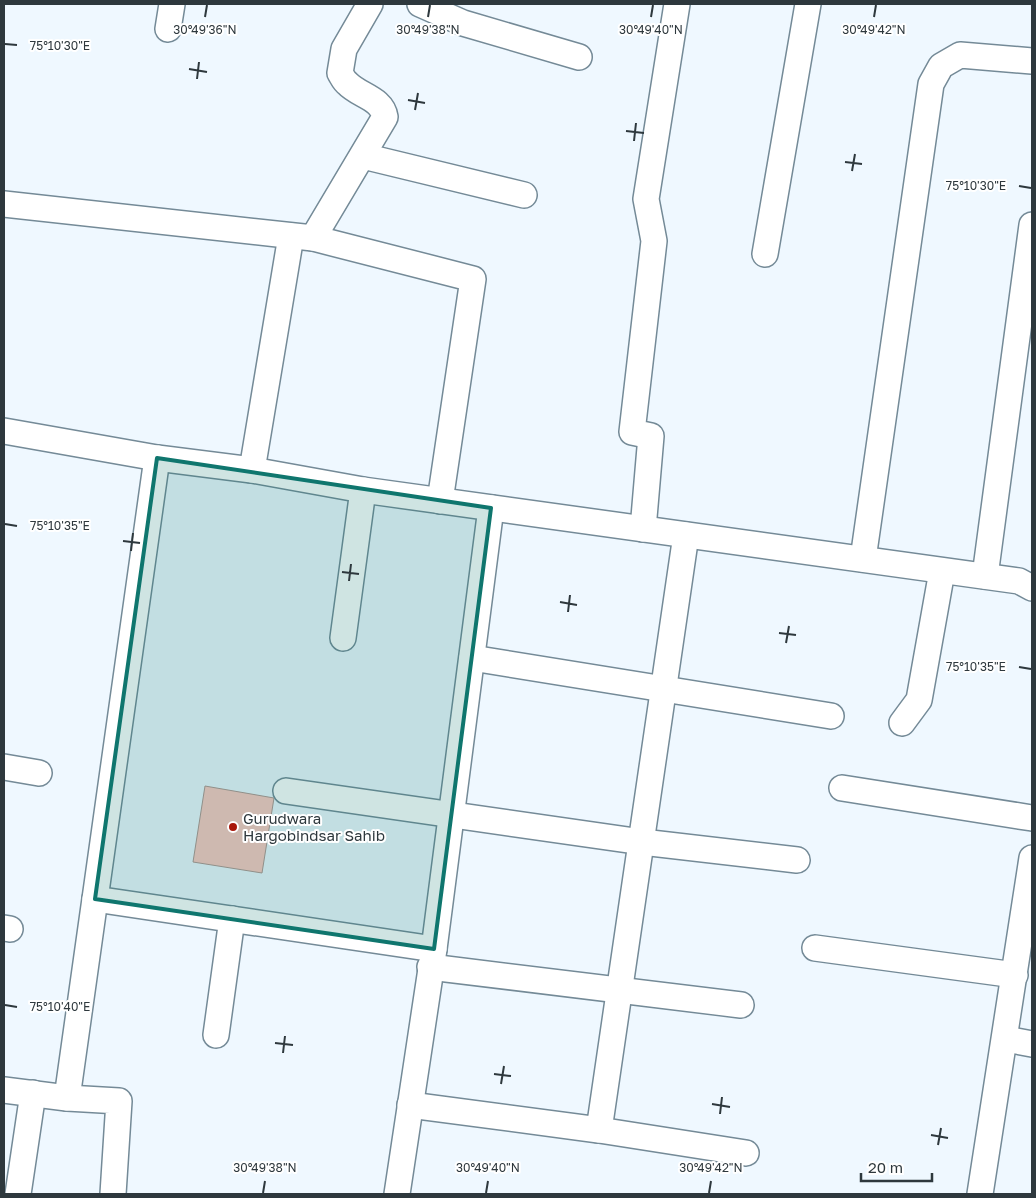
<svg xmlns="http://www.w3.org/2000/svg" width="1036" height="1198" viewBox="0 0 1036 1198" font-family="'Golos Text',sans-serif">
<rect width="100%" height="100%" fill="#eff8ff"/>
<path fill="#fecac1" stroke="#b19691" d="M205,786L274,798L262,873L193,862Z"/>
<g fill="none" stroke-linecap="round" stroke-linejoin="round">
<defs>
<g id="minor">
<path d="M420,4L463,23L579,57"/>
<path d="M168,29L172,4"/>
<path d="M363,156L524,195"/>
<path d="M4,204L313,238L385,117C382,98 359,96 347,83C344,81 342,76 340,73L344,49L370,4"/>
<path d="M313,238L473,279L440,501"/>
<path d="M765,254L808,4"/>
<path d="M4,431L157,458L252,470L363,490L1019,581L1032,588"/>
<path d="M252,470L291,236"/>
<path d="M643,529L651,436L632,432L654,241L646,199L677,4"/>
<path d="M863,559L931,84L941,66L960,55L1032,61"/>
<path d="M985,576L1032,225"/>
<path d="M343,638L363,490"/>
<path d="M472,658L831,716"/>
<path d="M902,723L919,700L942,571"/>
<path d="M4,767L39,773"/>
<path d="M842,788L1032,818"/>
<path d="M286,791L642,842L797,860"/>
<path d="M95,899L434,949L397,1194"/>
<path d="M4,928L10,929"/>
<path d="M815,948L1015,975"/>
<path d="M434,949L491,508"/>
<path d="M430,967L741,1005"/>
<path d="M216,1035L232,919"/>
<path d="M1006,1039L1032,1044"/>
<path d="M4,1090L67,1098L157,458"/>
<path d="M67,1098L119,1101L113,1194"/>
<path d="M410,1105L599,1130L686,535"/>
<path d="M599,1130L746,1153"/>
<path d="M18,1194L33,1093"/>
<path d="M980,1194L1032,858"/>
</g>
</defs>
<use href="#minor" stroke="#748a97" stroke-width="28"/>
<use href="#minor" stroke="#fff" stroke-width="25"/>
</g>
<path fill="#0f766e" fill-opacity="0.2" stroke="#0f766e" stroke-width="4" stroke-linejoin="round" d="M157,458L491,508L434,949L95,899Z"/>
<path fill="none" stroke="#2e383d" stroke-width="2" d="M205,17L207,5M428,17L430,5M651,17L653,5M874,17L876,5M5,44L17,45M189,69L207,72M197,79L199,62M408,100L425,103M415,110L418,93M626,131L644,133M634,141L636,123M845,162L862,164M852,171L855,154M1019,186L1031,188M5,524L17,526M123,541L140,543M131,551L133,533M342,572L359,574M349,581L351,564M560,602L577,605M568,612L570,595M779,633L796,635M786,643L789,626M1019,667L1031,669M5,1005L17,1007M275,1043L293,1045M283,1053L285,1036M494,1074L511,1076M501,1084L504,1066M712,1104L730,1107M720,1114L722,1097M931,1135L948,1138M938,1145L941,1128M263,1193L265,1181M486,1193L488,1181M709,1193L711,1181"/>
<circle fill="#a8160a" stroke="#fff" stroke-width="2" cx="233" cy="827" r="5"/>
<g text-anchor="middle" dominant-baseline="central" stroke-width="4" stroke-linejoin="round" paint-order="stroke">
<g font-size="15" fill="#2e383d" stroke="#fff" text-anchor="start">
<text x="243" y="818">Gurudwara<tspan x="243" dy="17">Hargobindsar Sahib</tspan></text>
</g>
</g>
<g font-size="12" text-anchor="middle" fill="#2e383d" stroke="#fff" stroke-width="4" stroke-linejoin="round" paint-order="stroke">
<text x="205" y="34">30°49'36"N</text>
<text x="428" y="34">30°49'38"N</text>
<text x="651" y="34">30°49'40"N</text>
<text x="874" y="34">30°49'42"N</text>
<text x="60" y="50">75°10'30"E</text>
<text x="976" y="190">75°10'30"E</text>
<text x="60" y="530">75°10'35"E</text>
<text x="976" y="671">75°10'35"E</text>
<text x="60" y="1011">75°10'40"E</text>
<text x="265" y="1172">30°49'38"N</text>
<text x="488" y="1172">30°49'40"N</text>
<text x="711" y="1172">30°49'42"N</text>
</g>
<rect width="1036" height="1198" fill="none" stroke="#2e383d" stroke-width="10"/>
<path d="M861 1173v8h71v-8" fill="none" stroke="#2e383d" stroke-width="2.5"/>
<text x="868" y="1173" font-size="15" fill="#2e383d" stroke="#ffffff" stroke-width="4" paint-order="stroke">20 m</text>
</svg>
